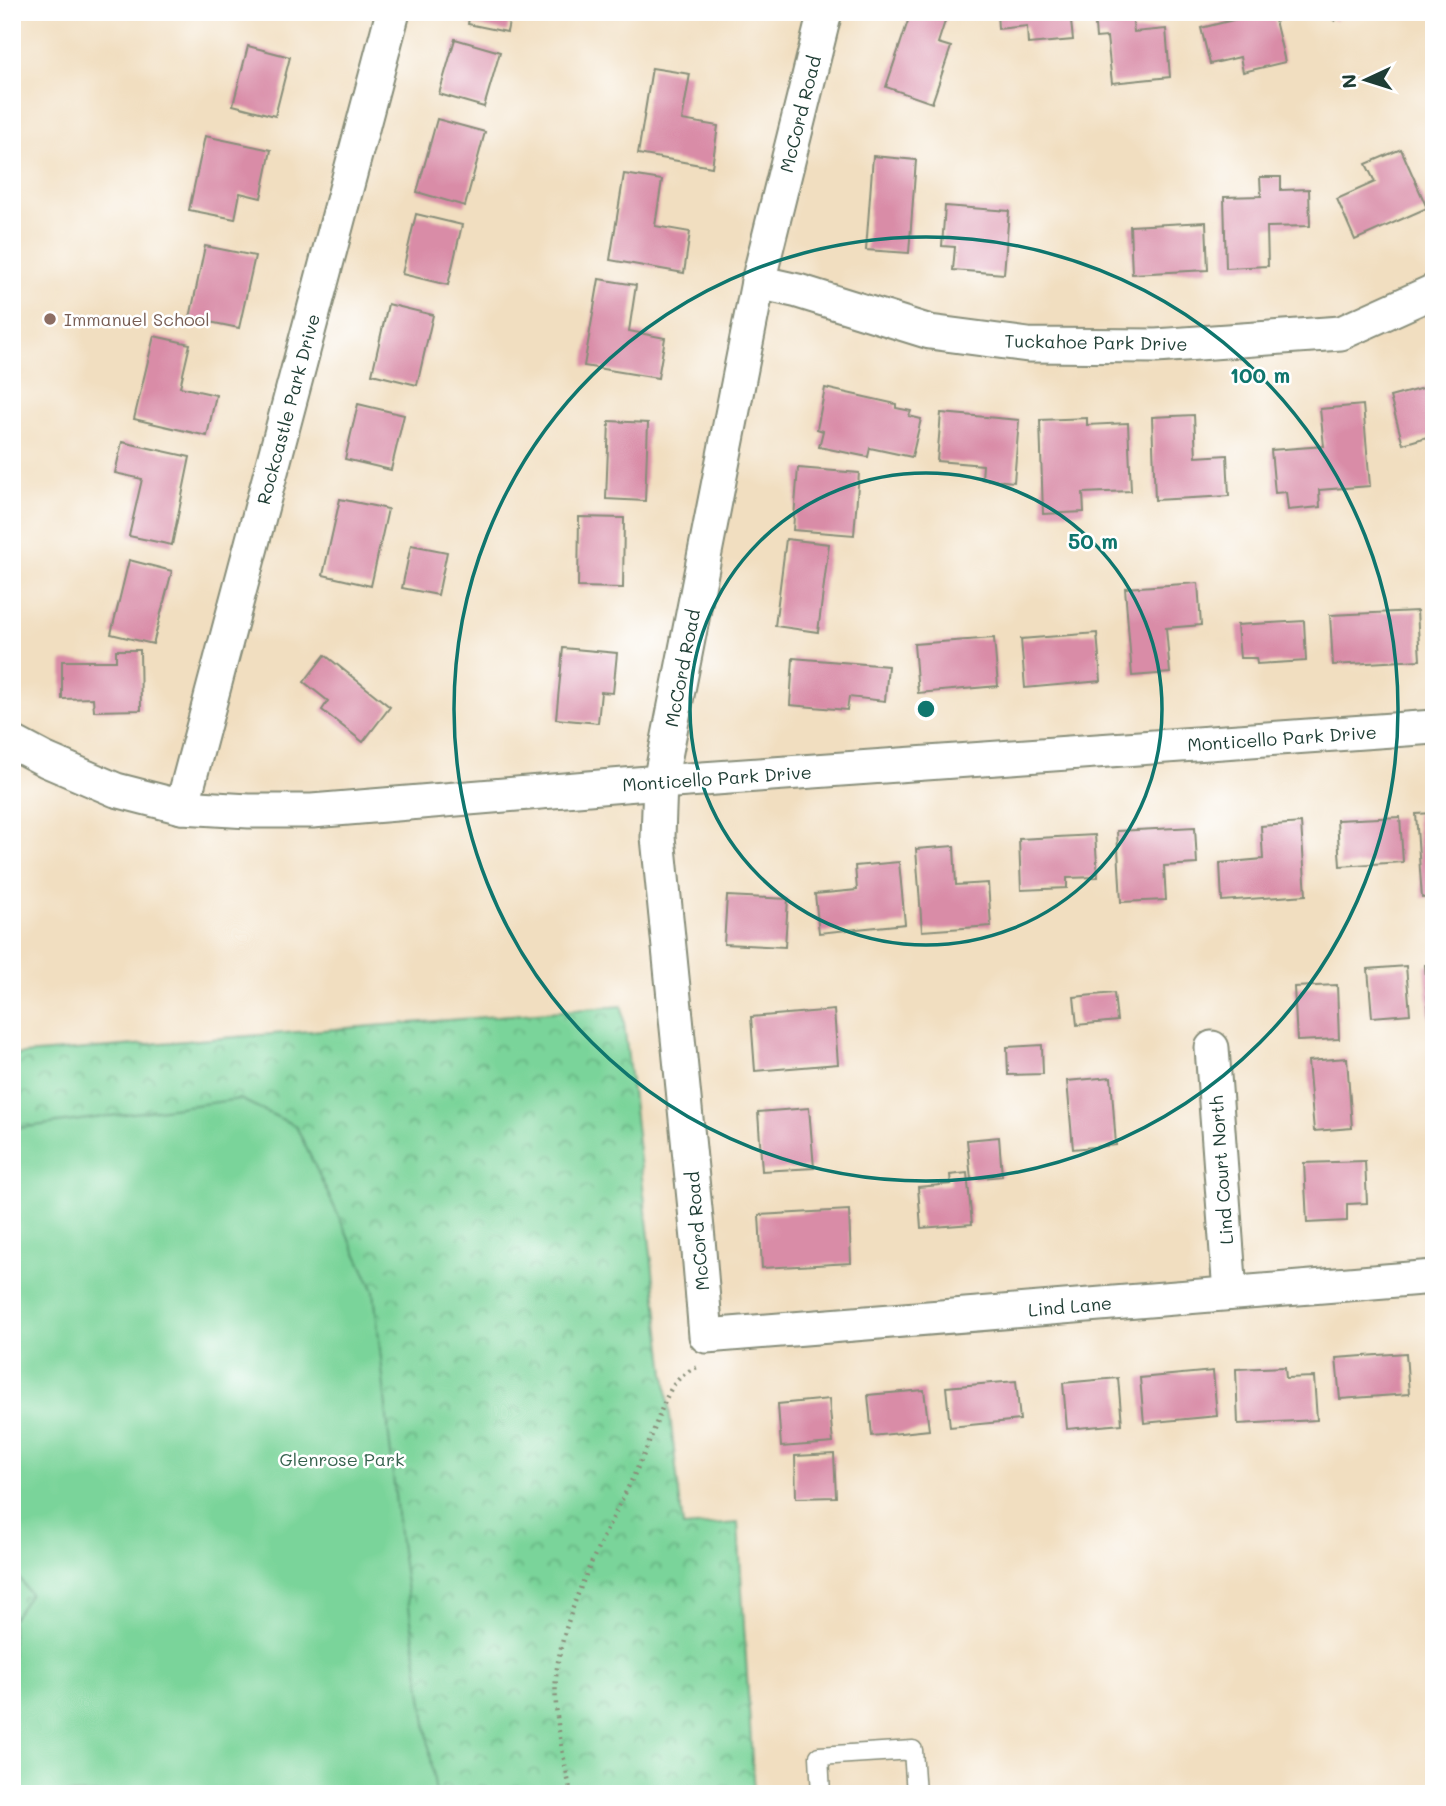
<svg xmlns="http://www.w3.org/2000/svg" width="1446" height="1806" viewBox="0 0 1446 1806" font-family="Mali,sans-serif">
<defs>
<pattern id="park-crowns" width="20" height="18" patternUnits="userSpaceOnUse" patternTransform="scale(1.75)"><rect width="20" height="18" fill="#7ad49a"/><path d="M2 6a3 3 0 1 1 6 0M12 15a3 3 0 1 1 6 0" fill="none" stroke="#63ad7e"/></pattern>
</defs>
<rect width="100%" height="100%" fill="#fff"/>
<filter id="ink" filterUnits="userSpaceOnUse"><feTurbulence type="fractalNoise" baseFrequency=".0143" numOctaves="2"/><feDisplacementMap in="SourceGraphic" scale="14" xChannelSelector="R" yChannelSelector="G"/><feConvolveMatrix kernelMatrix="1 2 1 2 8 2 1 2 1" color-interpolation-filters="sRGB"/></filter>
<filter id="wash" filterUnits="userSpaceOnUse"><feTurbulence type="fractalNoise" baseFrequency=".00686" numOctaves="4" result="noise"/><feDisplacementMap in="SourceGraphic" scale="28" xChannelSelector="R" yChannelSelector="G"/><feGaussianBlur stdDeviation="1.57" result="paint"/><feColorMatrix in="noise" values="0 0 0 0 0 0 0 0 0 0 0 0 0 0 0 0 0 1.4 0 .05"/><feComposite in="paint" operator="in"/></filter>
<g filter="url(#wash)">
<rect width="100%" height="100%" fill="#f1dec0"/>
<path fill="url(#park-crowns)" stroke="#4c8867" stroke-width="2" d="M622,1006L683,1527L738,1523L754,1794H12V1055Z"/>
<path fill="#7ad49a" stroke="#4c8867" stroke-width="2" d="M240,1099L296,1126L374,1291L400,1543L436,1794H12V1620L30,1594L12,1567V1129Z"/>
<g id="blocks">
<g fill="#d98ca7">
<path d="M470,12H511L507,32L468,24Z"/>
<path d="M911,12H938L947,15L938,43L951,47L932,103L886,87Z"/>
<path d="M997,12H1070L1073,40L1028,44L1027,26L998,29Z"/>
<path d="M1094,12H1132L1134,32L1166,29L1170,77L1112,83L1107,37L1096,38Z"/>
<path d="M1265,12H1273L1285,62L1243,72L1240,57L1210,64L1201,28Z"/>
<path d="M1322,12H1341L1335,21Z"/>
<path d="M455,39L500,52L484,107L439,94Z"/>
<path d="M248,46L290,57L275,116L233,105Z"/>
<path d="M652,68L690,74L682,120L718,126L712,167L638,154Z"/>
<path d="M437,119L485,132L465,206L417,192Z"/>
<path d="M205,136L271,150L261,198L240,193L235,219L189,210Z"/>
<path d="M1401,149L1427,208L1355,240L1337,199L1375,182L1366,164Z"/>
<path d="M873,156L916,160L909,253L866,250Z"/>
<path d="M624,174L662,180L655,226L690,232L684,273L610,260Z"/>
<path d="M1260,177H1281V190L1309,189L1310,226L1267,227L1268,266L1226,268L1224,197L1261,196Z"/>
<path d="M945,206L1009,211L1004,274L953,270L955,247L942,246Z"/>
<path d="M416,214L462,225L448,285L402,274Z"/>
<path d="M1206,222L1208,270L1132,274L1130,226Z"/>
<path d="M205,246L255,256L239,328L190,318Z"/>
<path d="M599,279L636,285L629,331L665,338L658,378L584,366Z"/>
<path d="M388,304L433,315L417,385L372,374Z"/>
<path d="M154,336L190,344L180,387L216,395L207,436L134,419Z"/>
<path d="M1434,385V435L1403,444L1390,397Z"/>
<path d="M825,388L896,404V408L911,411L909,416L921,419L912,457L870,448L868,457L819,447L823,431L817,429Z"/>
<path d="M358,404L404,415L391,470L345,459Z"/>
<path d="M1363,405L1370,486L1319,490L1320,507L1288,510L1286,492L1275,493L1271,450L1324,446L1320,409Z"/>
<path d="M941,413L1019,420L1014,482L982,479L983,465L937,461Z"/>
<path d="M1194,415L1196,457L1227,455L1229,496L1155,500L1152,417Z"/>
<path d="M1087,418V425L1128,423L1131,491L1083,493L1084,512L1043,514L1040,420Z"/>
<path d="M609,421L648,423L645,501L606,499Z"/>
<path d="M122,442L190,457L172,545L129,536L142,479L115,473Z"/>
<path d="M798,468L859,473L854,535L793,530Z"/>
<path d="M340,499L388,509L371,586L323,575Z"/>
<path d="M579,517L624,518L623,588L578,587Z"/>
<path d="M786,539L829,544L818,632L775,626Z"/>
<path d="M411,545L447,552L438,595L402,588Z"/>
<path d="M129,560L172,571L153,644L111,634Z"/>
<path d="M1198,583L1201,625L1166,628L1170,673L1132,676L1125,588Z"/>
<path d="M1417,611L1420,660L1333,665L1330,615Z"/>
<path d="M1304,621L1306,661L1257,664L1256,658H1240L1237,625Z"/>
<path d="M1097,633L1101,681L1025,688L1021,639Z"/>
<path d="M994,638L998,686L918,693L914,644Z"/>
<path d="M563,648L617,653L613,693L601,692L598,723L556,719Z"/>
<path d="M116,650H140L141,710L94,711L93,698L62,699V661H116Z"/>
<path d="M325,655L390,707L363,742L322,710L328,701L304,682Z"/>
<path d="M793,658L888,666L885,701L849,697L847,710L790,705Z"/>
<path d="M1434,813V897L1422,898L1416,814Z"/>
<path d="M1400,817L1403,862L1340,866L1337,820Z"/>
<path d="M1301,823L1306,895L1222,901L1220,863L1263,859L1261,826Z"/>
<path d="M1195,827L1197,864L1164,866L1166,900L1121,902L1117,831Z"/>
<path d="M1095,835L1098,877L1067,878V888L1021,890L1019,839Z"/>
<path d="M954,846L956,885L988,883L991,926L922,931L916,849Z"/>
<path d="M899,862L905,924L819,933L815,894L857,890L855,866Z"/>
<path d="M727,896L788,899L785,947L724,944Z"/>
<path d="M1434,964V1044H1431L1425,965Z"/>
<path d="M1406,966L1410,1014L1372,1017L1368,969Z"/>
<path d="M1337,985L1339,1039L1297,1041L1294,987Z"/>
<path d="M1114,993L1117,1021L1077,1025L1074,997Z"/>
<path d="M834,1010L838,1064L755,1071L751,1017Z"/>
<path d="M1042,1045L1043,1074L1008,1075L1007,1047Z"/>
<path d="M1347,1058L1352,1128L1314,1131L1308,1061Z"/>
<path d="M1111,1077L1116,1145L1073,1149L1067,1081Z"/>
<path d="M809,1108L814,1168L762,1171L758,1112Z"/>
<path d="M999,1137L1002,1176L971,1179L967,1140Z"/>
<path d="M1365,1161L1367,1203L1347,1204V1221L1307,1223L1304,1163Z"/>
<path d="M967,1173L972,1224L921,1228L918,1187L951,1184L950,1175Z"/>
<path d="M849,1210L851,1263L762,1268L759,1215Z"/>
<path d="M1406,1353L1409,1394L1340,1399L1336,1358Z"/>
<path d="M1285,1367L1286,1378L1314,1377L1317,1420L1238,1424L1236,1369Z"/>
<path d="M1213,1371L1217,1416L1144,1423L1140,1378Z"/>
<path d="M1118,1378L1122,1424L1067,1429L1063,1383Z"/>
<path d="M1016,1381L1020,1420L950,1427L946,1387Z"/>
<path d="M924,1390L929,1430L872,1436L868,1395Z"/>
<path d="M829,1399L833,1443L781,1447L778,1404Z"/>
<path d="M834,1454L836,1497L796,1498L795,1456Z"/>
</g>
</g>
</g>
<g filter="url(#ink)">
<use href="#blocks" fill-opacity="0" stroke="#888e7a" stroke-width="2"/>
<g fill="none" stroke-linecap="round" stroke-linejoin="round">
<defs>
<path id="lane" d="M821,1794L819,1756L913,1750L916,1794"/>
<g id="street">
<path d="M825,12L758,282L660,782L658,837L698,1239L706,1336L1434,1277"/>
<path d="M758,282L798,291L930,332L1028,345L1156,346L1341,333L1434,291"/>
<path d="M12,742L46,760L116,790L182,807L249,811H312L660,782L1434,727"/>
<path d="M182,807L393,12"/>
<path d="M1212,1048L1230,1293"/>
</g>
</defs>
<use href="#lane" stroke="#888e7a" stroke-width="21"/>
<use href="#street" stroke="#888e7a" stroke-width="37"/>
<path stroke="#888e7a" stroke-width="4.5" stroke-dasharray="2 5" stroke-linecap="butt" d="M571,1794C563,1752 550,1704 558,1662C572,1585 617,1516 648,1445C655,1429 665,1394 676,1382C682,1375 689,1370 698,1367"/>
<use href="#lane" stroke="#fff" stroke-width="18"/>
<use href="#street" stroke="#fff" stroke-width="33"/>
</g>
</g>
<g fill="none" stroke="#0f766e" stroke-width="3.5">
<circle cx="926" cy="709" r="236"/>
<circle cx="926" cy="709" r="472"/>
</g>
<circle fill="#8d6e63" stroke="#fff" stroke-width="2.5" cx="50" cy="319" r="7"/>
<g text-anchor="middle" dominant-baseline="central" stroke-width="5" stroke-linejoin="round" paint-order="stroke">
<g font-size="18" fill="#1f3d34" stroke="#fff">
<text transform="translate(800 114) rotate(-76)">McCord Road</text>
<text transform="translate(1096 342) rotate(1)">Tuckahoe Park Drive</text>
<text transform="translate(288 409) rotate(-75)">Rockcastle Park Drive</text>
<text transform="translate(682 668) rotate(-79)">McCord Road</text>
<text transform="translate(1282 738) rotate(-4)">Monticello Park Drive</text>
<text transform="translate(717 778) rotate(-4)">Monticello Park Drive</text>
<text transform="translate(1221 1170) rotate(-94)">Lind Court North</text>
<text transform="translate(697 1231) rotate(-95)">McCord Road</text>
<text transform="translate(1070 1306) rotate(-5)">Lind Lane</text>
</g>
<g font-size="18" fill="#785e54" stroke="#fff" text-anchor="start">
<text x="64" y="319">Immanuel School</text>
</g>
<g font-size="18" fill="#36634e" stroke="#fff">
<text x="342" y="1459">Glenrose Park</text>
</g>
</g>
<circle cx="926" cy="709" r="10" fill="#0f766e" stroke="#fff" stroke-width="3.5"/>
<g font-size="21" text-anchor="middle" font-weight="bold" fill="#0f766e" stroke="#fff" stroke-width="5" stroke-linejoin="round" paint-order="stroke">
<text x="1260" y="383">100 m</text>
<text x="1093" y="549">50 m</text>
</g>
<rect width="1446" height="1806" fill="none" stroke="#fff" stroke-width="42"/>
<g transform="translate(1366 80) rotate(266)" stroke="#ffffff" stroke-width="5" paint-order="stroke">
<path d="M0-5L12 26L0 18L-12 26Z" fill="#1f3d34"/>
<text y="-10" font-size="19" font-weight="bold" text-anchor="middle" fill="#1f3d34">N</text>
</g>
</svg>
